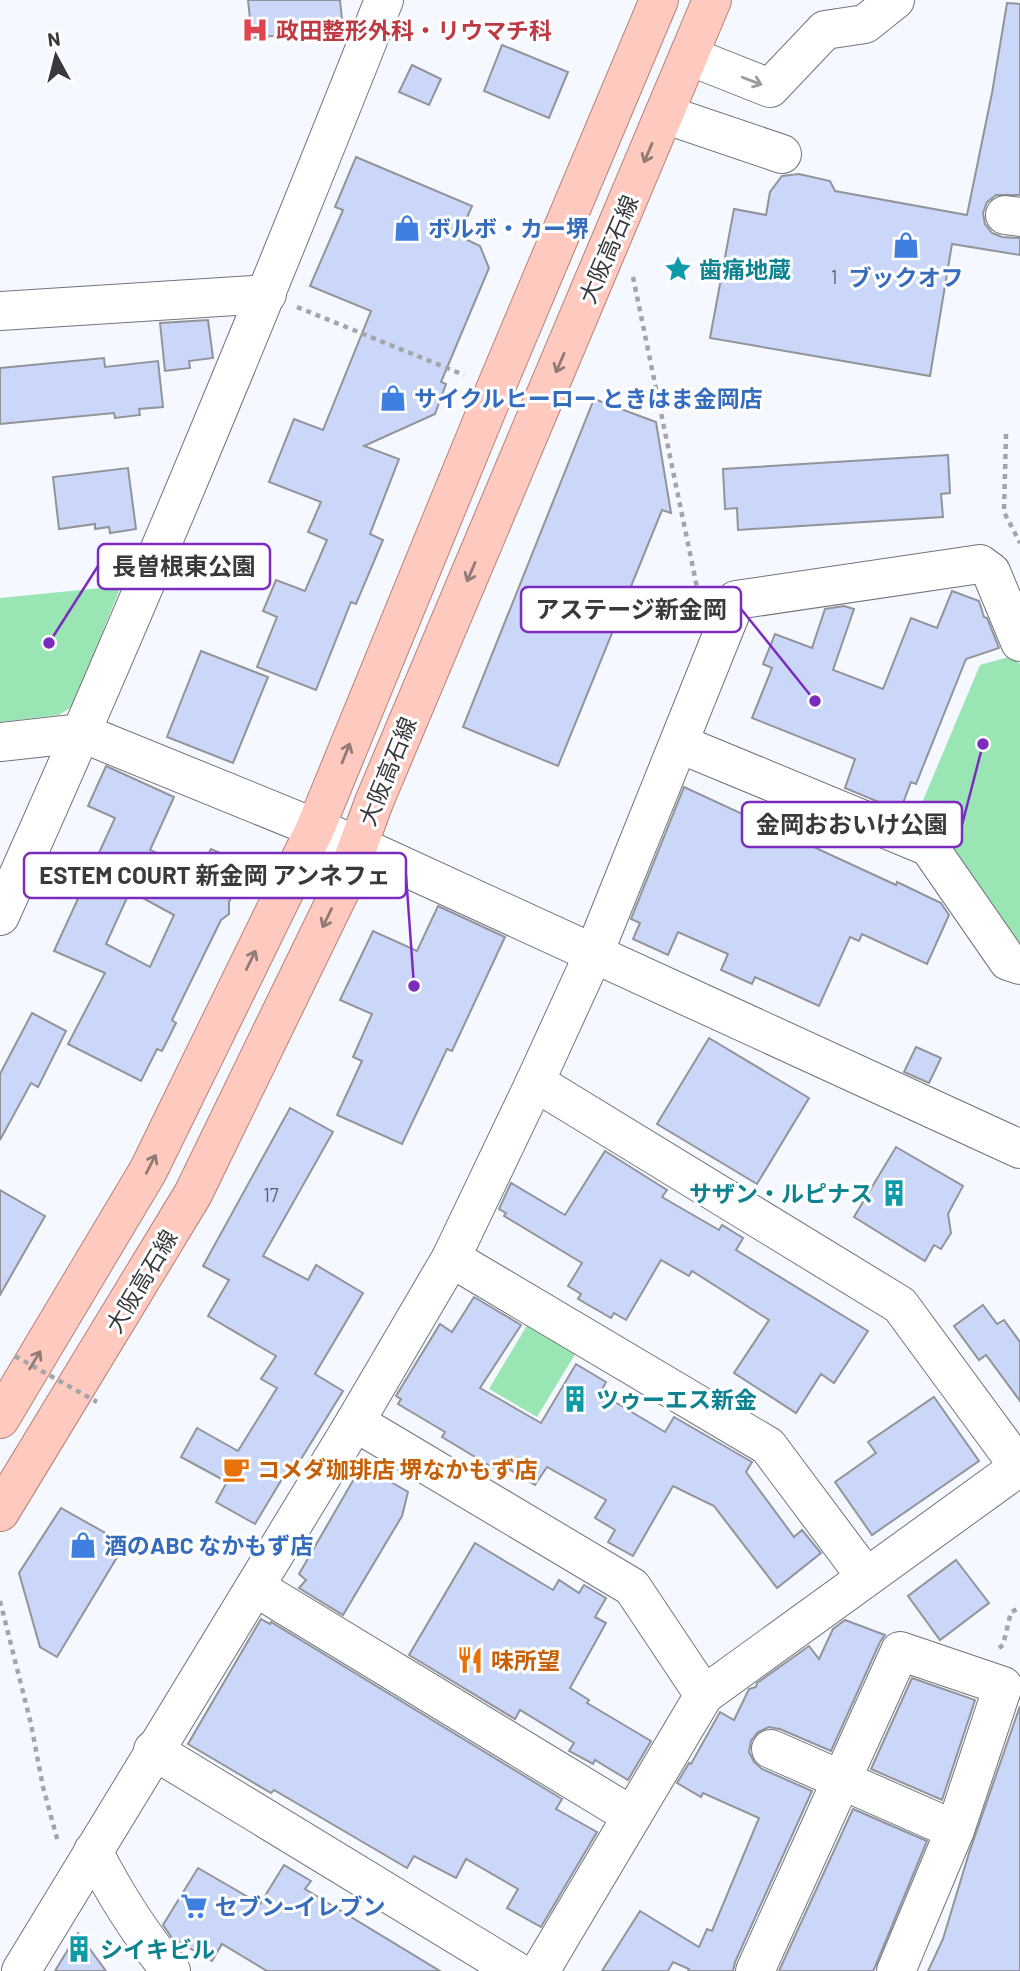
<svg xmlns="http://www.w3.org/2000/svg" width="1020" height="1971" viewBox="0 0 1020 1971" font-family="Barlow,'Noto Sans JP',sans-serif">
<rect width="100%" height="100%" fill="#f5f8ff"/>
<g fill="#9ae5b4">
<path d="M121,586L73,706L59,715L0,722V598Z"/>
<path d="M1012,656L1020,664V948L913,824L980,665Z"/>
<path d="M529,1322L577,1351L537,1417L489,1389Z"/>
</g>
<g fill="#cad7f8" stroke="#92949a" stroke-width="2" fill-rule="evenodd">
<path d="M248,0H340L343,29L252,38Z"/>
<path d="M1007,3L1020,4V195H996L987,202L983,213L985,224L992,233L1002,237L1020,238V255L952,244L930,376L710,338L734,209L766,215L770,192L782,176L799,174L830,181L835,191L967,215L992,93Z"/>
<path d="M502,45L568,72L549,118L484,91Z"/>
<path d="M412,65L441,79L429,105L399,92Z"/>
<path d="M356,157L472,206L459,236L480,246L489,268L441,382L446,384L435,414L364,446L399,459L370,534L383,540L356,604L351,602L316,690L257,667L277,617L263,611L276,580L305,591L327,540L308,532L321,502L269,482L294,419L323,430L371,311L310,286L343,210L335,207Z"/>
<path d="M208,320L213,358L189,361L190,368L165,371L160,323Z"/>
<path d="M104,358L105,367L158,361L163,407L139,409L140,415L115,418L114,413L0,424V368Z"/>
<path d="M594,399L656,422L671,513L662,510L558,766L463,727Z"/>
<path d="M948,455L950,493L941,494L943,517L738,530L737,508L725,509L723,469Z"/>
<path d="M128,468L136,529L110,533L109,527L95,529V524L59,529L53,477Z"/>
<path d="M952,591L979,601L984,617L987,618L999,648L966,659L916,784L911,782L900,811L845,788L855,759L752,718L772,668L763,664L775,634L812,648L825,609L844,606L854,609L833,670L883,689L911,618L937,628Z"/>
<path d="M201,651L268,677L233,763L167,737Z"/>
<path d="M106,766L174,797L150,850L196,870L203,855L207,857L211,849L246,864L229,902V914L221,920L172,1020L176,1023L162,1051L157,1049L141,1081L68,1044L105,973L54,951L115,818L88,806ZM130,891L174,915L150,967L106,944Z"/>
<path d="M684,787L896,885L897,882L941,903L949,915L927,964L862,934L859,941L850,937L819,1006L755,977L752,984L721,970L728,954L678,932L668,955L633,939L640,923L631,919Z"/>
<path d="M438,906L505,937L452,1051L447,1049L402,1144L337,1115L362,1061L353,1057L372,1014L340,1000L373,931L417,951Z"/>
<path d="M32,1013L66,1031L38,1087L31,1083L0,1140V1074Z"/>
<path d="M709,1038L809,1098L757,1184L657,1124Z"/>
<path d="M916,1047L941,1058L929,1083L904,1072Z"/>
<path d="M290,1108L333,1132L263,1256L308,1280L316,1265L363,1293L315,1374L343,1391L293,1472L288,1469L255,1524L216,1502L227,1482L181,1457L197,1428L238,1451L277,1388L261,1379L276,1356L208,1316L229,1280L203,1266Z"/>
<path d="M896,1147L963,1186L948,1214L951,1233L941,1249L934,1245L925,1261L854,1217Z"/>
<path d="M605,1151L667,1190L662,1197L719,1230L722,1225L743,1238L736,1250L868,1331L834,1383L821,1374L796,1413L734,1373L769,1320L692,1271L689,1276L661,1260L626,1320L614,1313L611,1318L578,1299L581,1294L568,1286L582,1263L504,1216L506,1213L499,1209L511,1183L565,1215Z"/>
<path d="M0,1190L45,1216L0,1295Z"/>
<path d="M474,1297L521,1325L480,1388L541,1423L576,1364L606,1382L600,1393L665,1432L674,1417L752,1462L746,1472L794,1537L802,1530L821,1553L777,1588L714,1506L673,1486L633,1556L608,1542L615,1530L595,1518L606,1500L547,1467L535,1485L499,1463L495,1469L442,1437L445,1432L398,1404L401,1399L396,1396L440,1324L452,1332Z"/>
<path d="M983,1305L997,1324L1004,1320L1020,1342V1401L986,1355L979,1360L954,1326Z"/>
<path d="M934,1397L979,1461L872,1535L835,1482L876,1453L868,1442Z"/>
<path d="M362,1465L408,1492L402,1516L343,1615L299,1588L306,1580L299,1574Z"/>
<path d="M61,1508L125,1544L57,1657L40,1647L19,1573Z"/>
<path d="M475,1543L553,1590L559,1580L579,1593L584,1585L606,1598L595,1617L606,1623L570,1688L589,1700L587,1703L651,1741L628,1780L595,1760L593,1764L569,1751L574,1743L520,1710L515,1719L409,1655Z"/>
<path d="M956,1560L989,1603L940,1640L908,1596Z"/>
<path d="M261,1619L270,1624L271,1622L562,1799L556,1809L597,1832L541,1927L507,1908L518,1889L466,1859L456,1878L414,1856L407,1868L274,1790L271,1793L188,1744Z"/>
<path d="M845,1620L885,1635L880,1642L831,1751L780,1729L769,1727L758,1732L751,1741L749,1752L754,1762L762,1769L812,1791L735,1962L733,1971H688L689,1969L673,1962L668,1971H602L640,1911L699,1947L707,1929L712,1931L759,1818L703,1793L701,1797L677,1783L689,1763L691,1764L720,1712L734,1720L749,1689L756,1687L757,1683L809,1646L819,1659L833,1629Z"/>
<path d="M912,1678L975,1700L942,1800L871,1769Z"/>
<path d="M1020,1706V1971H928L943,1939L969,1853Z"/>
<path d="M853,1809L927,1841L875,1967L873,1971H779Z"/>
<path d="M284,1865L311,1881L305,1889L440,1971H267L222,1944L212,1961L172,1938L163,1925L198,1868L260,1904Z"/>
<path d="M78,1933L106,1971H55Z"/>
</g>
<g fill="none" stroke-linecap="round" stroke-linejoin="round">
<defs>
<g id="minor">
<path d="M689,56L770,88L825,30L865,24L895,0"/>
<path d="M664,114L782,154"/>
<path d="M1005,215L1020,217"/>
<path d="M0,311L267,294"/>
<path d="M0,742L82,733L357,845L1020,1149"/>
<path d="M680,744L929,847L1008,961L1020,965"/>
<path d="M0,916C136,614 262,308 384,0"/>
<path d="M535,1082L900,1305L1020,1468"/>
<path d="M451,1258L768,1446L866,1577"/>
<path d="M355,1422L632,1587L704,1695"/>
<path d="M255,1587L632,1816"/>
<path d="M771,1749L955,1830"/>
<path d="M153,1750L516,1971"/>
<path d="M93,1851C115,1894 140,1934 171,1971"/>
<path d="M21,1971L355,1422L451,1258L535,1082L594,953L736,600L980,564L991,572L1020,642"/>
<path d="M540,1971L704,1695L1019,1467"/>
<path d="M755,1971L900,1651L1003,1686L955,1830L896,1971"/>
</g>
<g id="major">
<path d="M0,1419L148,1171L315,829L497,385L659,0"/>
<path d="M0,1512L193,1194L345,881L374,802L712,0"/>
</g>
</defs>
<use href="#minor" stroke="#71747a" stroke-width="40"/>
<use href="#major" stroke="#b88074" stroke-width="40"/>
<g stroke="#a3a5aa" stroke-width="4.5" stroke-dasharray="5 5" stroke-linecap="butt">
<path d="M633,277L699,597"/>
<path d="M297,307L464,375"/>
<path d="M1006,434L1004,512L1020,543"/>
<path d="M0,1601L31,1724L43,1787L58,1842"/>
<path d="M999,1648L1003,1645L1011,1612L1020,1608"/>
</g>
<use href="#minor" stroke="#fff" stroke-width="38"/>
<use href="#major" stroke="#fec9be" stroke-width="38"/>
<path stroke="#a3a5aa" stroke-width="4.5" stroke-dasharray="5 5" stroke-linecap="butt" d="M15,1356L97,1402"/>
</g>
<defs><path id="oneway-shaft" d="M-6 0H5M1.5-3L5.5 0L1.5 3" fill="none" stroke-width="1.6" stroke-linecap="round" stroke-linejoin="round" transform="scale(1.75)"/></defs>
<use stroke="#9c9c9e" href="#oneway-shaft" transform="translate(752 81) rotate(21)"/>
<g stroke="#927a77">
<use href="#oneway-shaft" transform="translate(648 153) rotate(113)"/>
<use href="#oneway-shaft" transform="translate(560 363) rotate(113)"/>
<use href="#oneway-shaft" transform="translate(471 572) rotate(113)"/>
<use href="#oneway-shaft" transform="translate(346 753) rotate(-68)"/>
<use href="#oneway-shaft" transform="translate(327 918) rotate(116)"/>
<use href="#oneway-shaft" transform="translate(251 960) rotate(-64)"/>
<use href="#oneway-shaft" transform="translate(151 1164) rotate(-63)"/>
<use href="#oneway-shaft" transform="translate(35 1360) rotate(-59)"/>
</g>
<defs>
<symbol id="hospital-bare" viewBox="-9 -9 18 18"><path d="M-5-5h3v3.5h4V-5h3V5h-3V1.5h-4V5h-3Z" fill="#e0444e" stroke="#fff" stroke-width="2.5" paint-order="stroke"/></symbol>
<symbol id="shop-bare" viewBox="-9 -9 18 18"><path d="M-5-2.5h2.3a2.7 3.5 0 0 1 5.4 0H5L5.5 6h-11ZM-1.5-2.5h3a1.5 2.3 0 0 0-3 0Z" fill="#3f7fe0" stroke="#fff" stroke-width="2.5" paint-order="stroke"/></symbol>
<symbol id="sight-bare" viewBox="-9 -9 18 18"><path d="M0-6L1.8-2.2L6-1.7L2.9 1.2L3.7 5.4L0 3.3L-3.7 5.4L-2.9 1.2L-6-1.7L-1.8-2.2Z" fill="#0f9aa8" stroke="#fff" stroke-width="2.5" paint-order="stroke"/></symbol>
<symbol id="building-bare" viewBox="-9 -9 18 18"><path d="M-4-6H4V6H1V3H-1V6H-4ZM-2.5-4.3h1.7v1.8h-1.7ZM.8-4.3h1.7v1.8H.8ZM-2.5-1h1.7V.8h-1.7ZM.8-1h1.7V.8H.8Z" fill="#0f9aa8" stroke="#fff" stroke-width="2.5" paint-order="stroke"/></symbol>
<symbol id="cafe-bare" viewBox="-9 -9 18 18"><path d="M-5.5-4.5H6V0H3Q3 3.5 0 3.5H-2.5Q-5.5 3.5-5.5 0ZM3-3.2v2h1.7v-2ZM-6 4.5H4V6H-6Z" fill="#e8710a" stroke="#fff" stroke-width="2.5" paint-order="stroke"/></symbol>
<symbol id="restaurant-bare" viewBox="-9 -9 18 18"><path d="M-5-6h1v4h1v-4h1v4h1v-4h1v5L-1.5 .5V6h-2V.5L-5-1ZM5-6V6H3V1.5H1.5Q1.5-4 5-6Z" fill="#e8710a" stroke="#fff" stroke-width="2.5" paint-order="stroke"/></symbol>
<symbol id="supermarket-bare" viewBox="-9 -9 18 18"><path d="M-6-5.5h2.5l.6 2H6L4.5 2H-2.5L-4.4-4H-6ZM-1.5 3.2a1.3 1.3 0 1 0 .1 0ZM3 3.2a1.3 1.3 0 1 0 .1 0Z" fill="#3f7fe0" stroke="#fff" stroke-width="2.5" paint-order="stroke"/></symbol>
</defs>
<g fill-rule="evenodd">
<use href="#hospital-bare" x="236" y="11" width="38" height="38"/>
<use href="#shop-bare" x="388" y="209" width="38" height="38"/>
<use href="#shop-bare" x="887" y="226" width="38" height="38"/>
<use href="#sight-bare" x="659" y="250" width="38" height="38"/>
<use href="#shop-bare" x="374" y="379" width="38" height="38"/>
<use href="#building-bare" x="875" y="1174" width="38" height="38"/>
<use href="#building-bare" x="556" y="1380" width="38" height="38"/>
<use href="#cafe-bare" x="217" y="1450" width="38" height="38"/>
<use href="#shop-bare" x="64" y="1526" width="38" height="38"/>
<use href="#restaurant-bare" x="451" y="1641" width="38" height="38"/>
<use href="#supermarket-bare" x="175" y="1887" width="38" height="38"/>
<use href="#building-bare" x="60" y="1930" width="38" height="38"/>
</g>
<g text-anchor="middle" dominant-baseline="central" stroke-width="6" stroke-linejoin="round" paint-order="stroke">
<g font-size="19" fill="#5d616c">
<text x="834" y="276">1</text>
<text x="271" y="1194">17</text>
</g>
<g font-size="23" font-weight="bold" fill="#be3a42" stroke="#fff" text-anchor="start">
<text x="276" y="30">政田整形外科・リウマチ科</text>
</g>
<g font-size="23" font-weight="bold" fill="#366cbe" stroke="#fff" text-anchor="start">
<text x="428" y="228">ボルボ・カー堺</text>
<text x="906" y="277" text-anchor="middle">ブックオフ</text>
<text x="414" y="398">サイクルヒーロー ときはま金岡店</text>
<text x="104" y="1545">酒のABC なかもず店</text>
<text x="215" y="1906">セブン-イレブン</text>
</g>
<g font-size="23" fill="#393a3d" stroke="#fff">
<text transform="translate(608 249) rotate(-67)">大阪高石線</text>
<text transform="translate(387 771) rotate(-68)">大阪高石線</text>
<text transform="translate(141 1281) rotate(-59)">大阪高石線</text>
</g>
<g font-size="23" font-weight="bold" fill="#0d838f" stroke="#fff" text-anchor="start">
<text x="699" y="269">歯痛地蔵</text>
<text x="873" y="1193" text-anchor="end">サザン・ルピナス</text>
<text x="596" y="1399">ツゥーエス新金</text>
<text x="100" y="1949">シイキビル</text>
</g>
<g font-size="23" font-weight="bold" fill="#c56008" stroke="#fff" text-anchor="start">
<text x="257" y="1469">コメダ珈琲店 堺なかもず店</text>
<text x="491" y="1660">味所望</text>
</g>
</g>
<path fill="none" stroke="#7b2cbf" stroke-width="2.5" d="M49 643L98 566M815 701L741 609M983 744L962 825M414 986L406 875"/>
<g fill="#7b2cbf" stroke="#fff" stroke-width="2.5">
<circle cx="49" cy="643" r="7"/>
<circle cx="815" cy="701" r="7"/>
<circle cx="983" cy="744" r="7"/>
<circle cx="414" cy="986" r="7"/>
</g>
<g fill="#fff" stroke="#7b2cbf" stroke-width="2.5">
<rect x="98" y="544" width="172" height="45" rx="7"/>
<rect x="521" y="587" width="220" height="45" rx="7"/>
<rect x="742" y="802" width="220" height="45" rx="7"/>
<rect x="24" y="853" width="382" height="45" rx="7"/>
</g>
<g font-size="24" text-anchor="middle" font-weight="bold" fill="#393a3d">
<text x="184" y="575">長曽根東公園</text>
<text x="631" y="618">アステージ新金岡</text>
<text x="852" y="833">金岡おおいけ公園</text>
<text x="215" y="884">ESTEM COURT 新金岡 アンネフェ</text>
</g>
<g transform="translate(56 56) rotate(353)" stroke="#ffffff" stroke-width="5" paint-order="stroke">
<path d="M0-5L12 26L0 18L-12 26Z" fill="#393a3d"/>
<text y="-10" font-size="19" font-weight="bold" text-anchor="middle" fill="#393a3d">N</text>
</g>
</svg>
